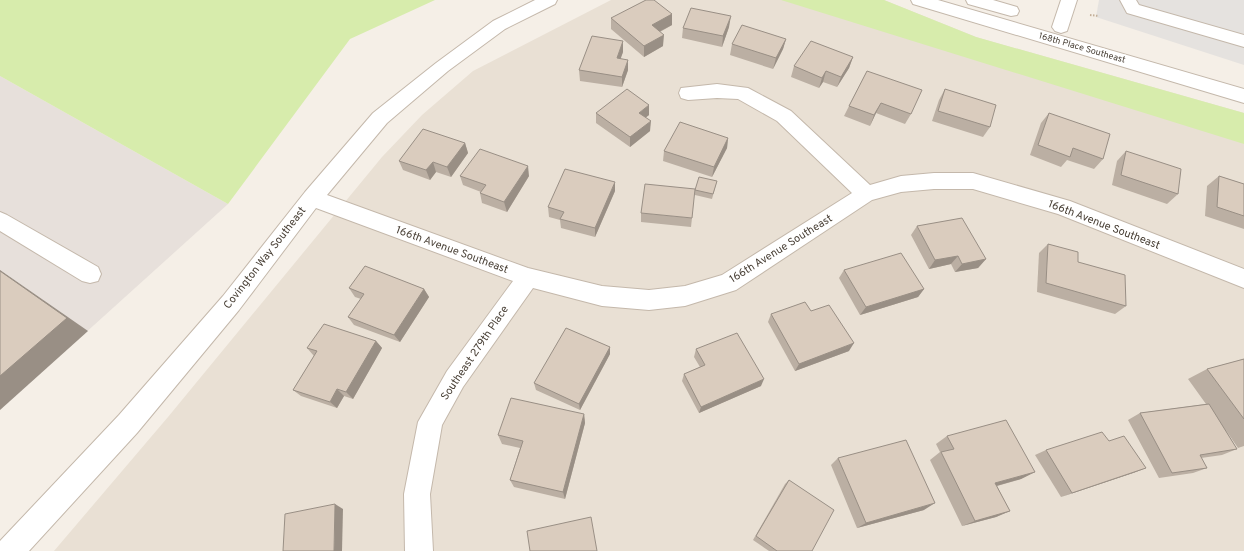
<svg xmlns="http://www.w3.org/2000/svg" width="1244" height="551" viewBox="0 0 1244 551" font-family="Overpass,sans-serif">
<rect width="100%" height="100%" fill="#f5efe7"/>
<path fill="#e9e0d4" d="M611,0H884L976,37L1244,113V551H54L168,417L382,157L422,115L473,71Z"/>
<path fill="#e7e0db" d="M0,76L228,204L0,410Z"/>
<g fill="#d7ecac">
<path d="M0,0H435L350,39L228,204L0,76Z"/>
<path d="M781,0H884L976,37L1244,113V144Z"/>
</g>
<path fill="#e5e2df" d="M1099,0H1244V65L1096,17Z"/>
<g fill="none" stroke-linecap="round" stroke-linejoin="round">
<defs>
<g id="minor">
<path d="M535,0H557L555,4L505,29L448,71L387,123L327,195L528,268L602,286L649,290L685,286L722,275L852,193L777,121L738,99L717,98L688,100L681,98L679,93L681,88L717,84L748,88L791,111L870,185L901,176L934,173H973L1070,201L1244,269V288L1058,214L973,189H934L901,192L872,200L736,290L685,306L649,310L602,306L533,288L463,387L442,425L430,494L433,551H405L404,494L418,422L447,371L513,281L316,208L239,310L137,433L29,551H0V541L119,415L223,296L305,192L373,113L436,63L493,21Z"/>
<path d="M911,0H938L1244,89V103L913,4Z"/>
<path d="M966,0H993L1017,7L1019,11L1017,15L1011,16L968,4Z"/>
<path d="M1061,0H1077L1067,31L1061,33L1055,31L1052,27Z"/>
<path d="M1120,0H1136L1139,5L1244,35V47L1127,13Z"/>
<path d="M0,212L7,215L98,267L101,274L98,281L90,283L82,281L0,231Z"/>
</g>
</defs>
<use href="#minor" stroke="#c4b8ab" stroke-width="2"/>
<path stroke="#c4af98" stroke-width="2" stroke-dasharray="1.5 1.5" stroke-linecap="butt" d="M1090,15L1099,16"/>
<use href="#minor" fill="#fff" fill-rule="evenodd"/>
</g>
<g fill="#bbafa3">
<path d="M672,14V25L660,32L663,46L644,57L611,29V18Z"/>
<path d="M729,27L722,47L682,38L683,28Z"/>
<path d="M786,39L783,49L773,69L730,55L732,44Z"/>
<path d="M623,52L620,59L628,70L622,87L580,81L579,70Z"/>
<path d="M853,57L849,68L837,87L823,82L819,88L791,77L794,66Z"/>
<path d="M867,71L911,114L905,124L876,113L870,126L844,116L849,106Z"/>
<path d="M945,89L990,127L983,137L932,121L939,100Z"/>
<path d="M596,113L649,115L646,117L650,131L630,147L596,123Z"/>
<path d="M1049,113L1103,159L1094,169L1067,160L1061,167L1030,155L1041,123Z"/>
<path d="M728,138L727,148L712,177L663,161L664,151Z"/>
<path d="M465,143L468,153L451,177L436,172L430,180L403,170L399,161Z"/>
<path d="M1126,151L1178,194L1167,204L1112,185L1117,161Z"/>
<path d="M460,176H529L507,212L482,203L480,193L481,192L463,185Z"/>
<path d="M1219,176L1244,184V229L1205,216L1207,186Z"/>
<path d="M717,181L712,199L695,195V190Z"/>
<path d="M615,191L595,237L561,228L560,220L549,217L548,207Z"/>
<path d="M641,213L692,218L691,227L641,222Z"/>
<path d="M917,226L986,259L978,268L955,272L951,264L929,269L911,235Z"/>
<path d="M1048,244L1126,306L1115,314L1037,292L1039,253Z"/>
<path d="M844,270L924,289L918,297L860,315L839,278Z"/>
<path d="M349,288L424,289L429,297L400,342L354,325L348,317L361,299L355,297Z"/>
<path d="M811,311L849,351L795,371L768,322L771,314Z"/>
<path d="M376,341L382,348L353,399L344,396L337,408L301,396L293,390L314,356L307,348Z"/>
<path d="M610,347V354L580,410L536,390L534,383Z"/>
<path d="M696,349L761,386L699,413L682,381L684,374L700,367L694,357Z"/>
<path d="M1244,359V446L1238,448L1225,429L1237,449L1222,455L1201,458L1207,468L1193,473L1159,478L1128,420L1140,413L1206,404L1188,379L1207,369Z"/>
<path d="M584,414L585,423L565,499L514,487L510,480L520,448L502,444L498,435Z"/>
<path d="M947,436L1035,472L1021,479L997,486L1010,511L996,517L962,526L930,460L940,452L936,444Z"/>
<path d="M1109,441L1146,468L1133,473L1061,497L1035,455L1046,450Z"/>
<path d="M838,458L924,510L857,528L831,465Z"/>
<path d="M789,480L812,551H769L753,540L785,484Z"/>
</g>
<g fill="#998f85">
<path d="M672,14V25L651,36L652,25Z"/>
<path d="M731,16L729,27L722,47L723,36Z"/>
<path d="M664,35L663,46L644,57V46Z"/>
<path d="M786,39L783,49L773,69L776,58Z"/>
<path d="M623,41V52L617,69V58Z"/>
<path d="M853,57L849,68L837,87L841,77Z"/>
<path d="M628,60V70L622,87V77Z"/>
<path d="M826,71L823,82L819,88L822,78Z"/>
<path d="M881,103L876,113L870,126L874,115Z"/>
<path d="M649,105V115L639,123V113Z"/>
<path d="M651,121L650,131L630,147V137Z"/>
<path d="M728,138L727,148L712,177L714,167Z"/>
<path d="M465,143L468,153L451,177L447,167Z"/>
<path d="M433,162L436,172L430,180L426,170Z"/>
<path d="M528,166L529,176L507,212L504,202Z"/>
<path d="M615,182V191L595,237V228Z"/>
<path d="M958,256L951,264L929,269L935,260Z"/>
<path d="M986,259L978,268L955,272L962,264Z"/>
<path d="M0,270L88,331L0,410Z"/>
<path d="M424,289L429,297L400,342L394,335Z"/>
<path d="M924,289L918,297L860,315L866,307Z"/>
<path d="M376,341L382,348L353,399L346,392Z"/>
<path d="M854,343L849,351L795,371L799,364Z"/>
<path d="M610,347V354L580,410L579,404Z"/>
<path d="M764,379L761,386L699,413L701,407Z"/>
<path d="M337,389L344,396L337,408L330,402Z"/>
<path d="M584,414L585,423L565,499L563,492Z"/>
<path d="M1146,468L1133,473L1061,497L1072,493Z"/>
<path d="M1035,472L1021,479L982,490L995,483Z"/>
<path d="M935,503L924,510L857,528L866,523Z"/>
<path d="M335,504L343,509L342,551H334Z"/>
<path d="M1010,511L996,517L962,526L975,521Z"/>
</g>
<g fill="#daccbe" stroke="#998f85">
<path d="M646,0H654L672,14L652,25L664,35L644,46L611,18Z"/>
<path d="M691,8L731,16L723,36L683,28Z"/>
<path d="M742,25L786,39L776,58L732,44Z"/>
<path d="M592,36L623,41L617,58L628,60L622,77L579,70Z"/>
<path d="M811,41L853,57L841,77L826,71L822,78L794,66Z"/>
<path d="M867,71L922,90L911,114L881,103L874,115L849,106Z"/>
<path d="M627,89L649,105L639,113L651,121L630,137L596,113Z"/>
<path d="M945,89L996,105L990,127L938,111Z"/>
<path d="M1049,113L1110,134L1103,159L1073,148L1070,157L1038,145Z"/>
<path d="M680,122L728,138L714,167L664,151Z"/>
<path d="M423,129L465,143L447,167L433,162L426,170L399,161Z"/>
<path d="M480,149L528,166L504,202L480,193L486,185L460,176Z"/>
<path d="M1126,151L1181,169L1178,194L1121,175Z"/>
<path d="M565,169L615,182L595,228L560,219L564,212L548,207Z"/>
<path d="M1219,176L1244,184V216L1217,207Z"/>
<path d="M699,177L717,181L713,194L695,190Z"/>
<path d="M645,184L695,189L692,218L641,213Z"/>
<path d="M962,218L986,259L962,264L958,256L935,260L917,226Z"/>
<path d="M1048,244L1078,252V262L1125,275L1126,306L1046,283Z"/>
<path d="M901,253L924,289L866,307L844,270Z"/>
<path d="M365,266L424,289L394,335L348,317L364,294L349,288Z"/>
<path d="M0,271L67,318L0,376Z"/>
<path d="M805,302L811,311L829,305L854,343L799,364L771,314Z"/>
<path d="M324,324L376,341L346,392L337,389L330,402L293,390L317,351L307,348Z"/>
<path d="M566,328L610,347L579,404L534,383Z"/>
<path d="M737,333L764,379L701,407L684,374L705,365L696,349Z"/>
<path d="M1244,359V419L1207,369Z"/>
<path d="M511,398L584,414L563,492L510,480L523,441L498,435Z"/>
<path d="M1209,404L1237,449L1200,455L1207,468L1172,473L1140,413Z"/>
<path d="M1006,420L1035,472L995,483L1010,511L975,521L941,452L954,449L947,436Z"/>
<path d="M1102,432L1109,441L1124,436L1146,468L1072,493L1046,450Z"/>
<path d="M906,440L935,503L866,523L838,458Z"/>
<path d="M789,480L834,510L812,551H777L756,536Z"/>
<path d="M335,504L334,551H283L285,514Z"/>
<path d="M591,517L597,551H530L527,531Z"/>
</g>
<g text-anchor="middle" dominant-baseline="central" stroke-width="3" stroke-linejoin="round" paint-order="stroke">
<g font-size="9" fill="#483f35" stroke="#fff">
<text transform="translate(1082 48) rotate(16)">168th Place Southeast</text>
</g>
<g font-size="11" fill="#483f35" stroke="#fff">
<text transform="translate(1104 225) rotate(21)">166th Avenue Southeast</text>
<text transform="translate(781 249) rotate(-32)">166th Avenue Southeast</text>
<text transform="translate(452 250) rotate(20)">166th Avenue Southeast</text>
<text transform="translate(265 258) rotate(-52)">Covington Way Southeast</text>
<text transform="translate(475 353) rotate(-56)">Southeast 279th Place</text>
</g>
</g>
</svg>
